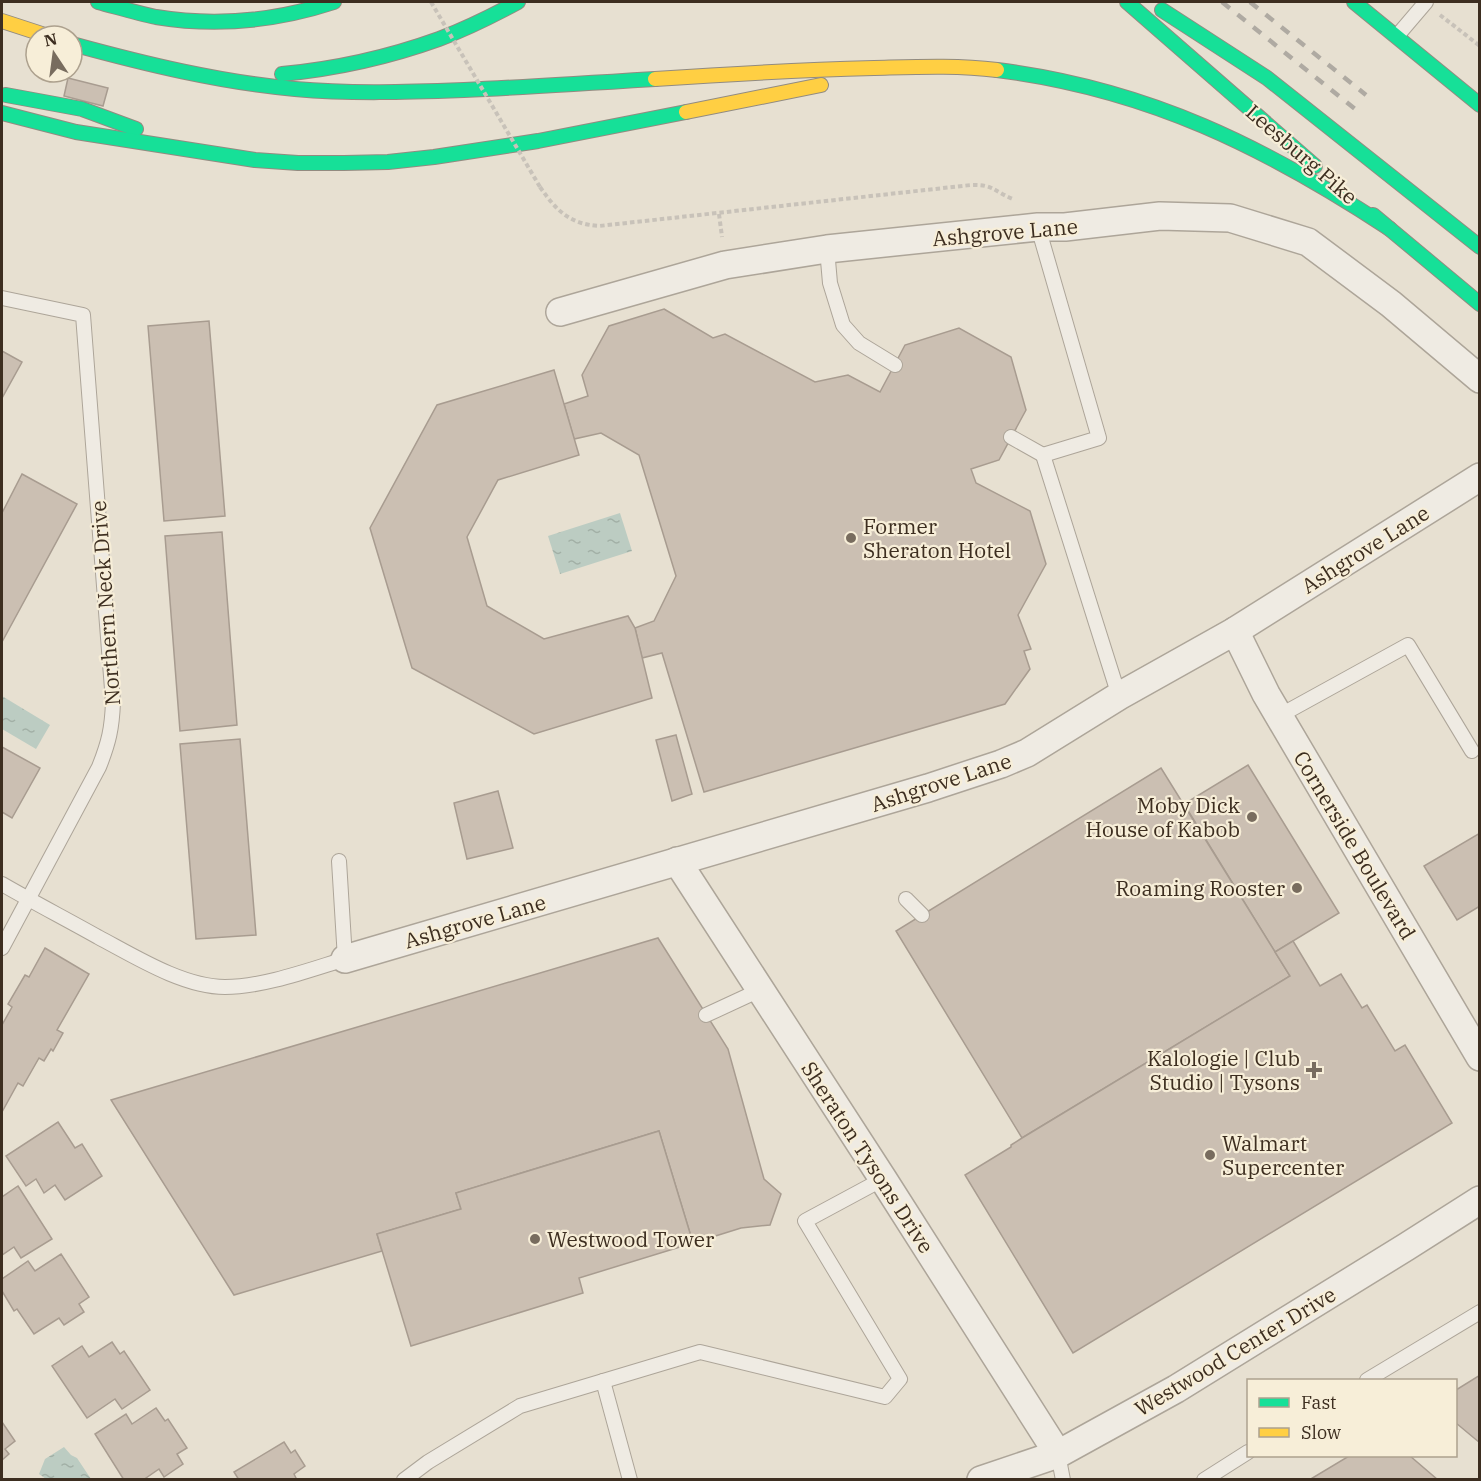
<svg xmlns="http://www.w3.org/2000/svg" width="1481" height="1481" viewBox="0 0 1481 1481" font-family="'IBM Plex Serif',serif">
<defs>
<pattern id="water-ripples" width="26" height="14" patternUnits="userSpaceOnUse" patternTransform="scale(1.5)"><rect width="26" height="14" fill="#bcccc2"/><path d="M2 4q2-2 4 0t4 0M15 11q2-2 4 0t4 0" fill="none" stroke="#a2b0a6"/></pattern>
</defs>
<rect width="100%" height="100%" fill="#e7e0d1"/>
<g fill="url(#water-ripples)">
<path d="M620,513L632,551L560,574L548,536Z"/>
<path d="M2,696L50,725L36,749L2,729Z"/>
<path d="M64,1447L71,1455L77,1458L91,1479H46L39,1474L45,1459Z"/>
</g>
<g fill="#cbbfb2" stroke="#a89c90" stroke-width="1.5">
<path d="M68,78L108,88L103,106L64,96Z"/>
<path d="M664,309L713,338L725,334L815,382L848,375L880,392L905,345L959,328L1011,357L1026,410L999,460L971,469L976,483L1030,511L1046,564L1018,615L1031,649L1024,651L1030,669L1005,704L704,792L662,653L642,658L635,628L654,621L676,576L639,455L601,433L574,439L564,404L588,396L582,375L609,326Z"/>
<path d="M209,321L225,516L164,521L148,326Z"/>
<path d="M2,351L22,362L2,398Z"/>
<path d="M554,370L579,455L498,480L467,537L487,606L544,639L628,616L635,628L652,698L534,734L412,668L370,528L437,405Z"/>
<path d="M22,474L77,504L2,642V513Z"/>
<path d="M222,532L237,725L180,731L165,536Z"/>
<path d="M676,735L692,794L672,801L656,740Z"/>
<path d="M240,739L256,935L196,939L180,744Z"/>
<path d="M2,747L40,768L12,818L2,812Z"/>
<path d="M1248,765L1339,913L1275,952L1184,804Z"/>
<path d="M1161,768L1290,976L1022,1138L896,931Z"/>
<path d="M498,791L513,848L467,859L454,803Z"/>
<path d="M1480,833V906L1457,920L1424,866Z"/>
<path d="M658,938L728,1049L764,1179L781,1194L770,1225L741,1228L693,1243L659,1131L456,1193L461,1209L377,1234L382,1251L234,1295L111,1100Z"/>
<path d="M1293,941L1320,986L1341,974L1362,1008L1367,1005L1395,1051L1405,1045L1452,1123L1073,1353L965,1175L1011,1147V1145L1022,1138L1290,976L1275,952Z"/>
<path d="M45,948L89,974L57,1030L63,1033L53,1051L51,1049L44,1061L39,1058L23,1086L18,1083L2,1112V1025L12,1007L8,1004L25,975L29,977Z"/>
<path d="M58,1122L75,1148L82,1144L102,1176L65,1200L55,1185L44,1193L36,1179L26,1186L6,1156Z"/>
<path d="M659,1131L693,1243L579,1278L583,1293L411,1346L377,1234L461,1209L456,1193Z"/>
<path d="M18,1186L52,1239L21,1258L14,1247L2,1255V1197Z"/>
<path d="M61,1254L89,1297L79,1304L84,1312L64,1325L59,1318L34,1334L17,1309L14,1311L2,1291V1279L28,1261L35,1271Z"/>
<path d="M112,1342L120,1354L124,1351L150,1390L122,1409L115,1399L87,1418L52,1366L82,1346L89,1357Z"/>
<path d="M1480,1375V1443L1456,1423V1390Z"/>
<path d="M156,1408L165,1421L168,1419L187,1448L177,1454L183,1464L164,1477L159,1469L143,1480H124L95,1434L126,1414L132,1424Z"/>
<path d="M2,1422L15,1441L5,1449L9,1454L2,1460Z"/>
<path d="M284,1442L291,1453L295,1450L305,1466L294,1474L297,1480H239L234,1472Z"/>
<path d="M1349,1456H1410L1438,1480H1309Z"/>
</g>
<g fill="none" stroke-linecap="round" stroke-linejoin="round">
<defs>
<g id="lane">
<path d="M1397,36L1426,2"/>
<path d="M1038,227L1099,438L1043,455L1119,696"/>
<path d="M827,249L830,283L843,325L859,343L895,365"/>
<path d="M2,298L83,315L113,702C112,728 109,742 99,767L2,948"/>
<path d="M1011,437L1043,455"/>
<path d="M1279,716L1408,645L1472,751"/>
<path d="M2,884C33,902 66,919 98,937C134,956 183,987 225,987C263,987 309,970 345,959L339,861"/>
<path d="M906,899L922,915"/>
<path d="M706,1015L760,990"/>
<path d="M1367,1380L1480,1312"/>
<path d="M603,1381L630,1480"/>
<path d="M1058,1454L1063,1480"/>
<path d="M404,1480L428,1462L520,1406L700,1352L885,1397L900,1379L805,1221L883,1179"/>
<path d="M1204,1480L1248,1452"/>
</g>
<g id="street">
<path d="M560,312L725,265L827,249L1038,227H1065L1160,216L1230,218L1308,242L1391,304L1480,379"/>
<path d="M1235,631L1266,694L1480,1057"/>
<path d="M677,861L883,1179L1058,1454"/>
<path d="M345,959L928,788L1001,764L1027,753L1119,696L1235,631L1480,477"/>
<path d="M981,1480L1058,1454L1176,1389L1406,1247L1480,1200"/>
</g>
<g id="fast">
<path d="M98,2C117,7 137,13 156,17C217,27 276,21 334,2"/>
<path d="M1127,2L1315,166"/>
<path d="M1354,2L1480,105"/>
<path d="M1162,10L1267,78L1480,247"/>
<path d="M72,44C145,64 219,82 295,89C351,94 408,92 464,90C527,87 591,83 655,79"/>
<path d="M997,70C1148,89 1265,147 1390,229"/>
<path d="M282,74C335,69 389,57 439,39C466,29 492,16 518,2"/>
<path d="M6,95L82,109L136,129"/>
<path d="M2,113L76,132L255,160L298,163H344L388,162L434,157L538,141L686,112"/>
<path d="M1373,215L1480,304"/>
</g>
<g id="slow">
<path d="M2,21L48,36"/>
<path d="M655,79C728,74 801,70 874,68C915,67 956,65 997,70"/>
<path d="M686,112L821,85"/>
</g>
</defs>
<use href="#lane" stroke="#ada599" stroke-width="16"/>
<use href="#street" stroke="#ada599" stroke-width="30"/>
<use href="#fast" stroke="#928b80" stroke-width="16"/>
<use href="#slow" stroke="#928b80" stroke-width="16"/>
<g stroke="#c8c2b9" stroke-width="4" stroke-dasharray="4.5 3" stroke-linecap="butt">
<path d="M1440,15L1480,46"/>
<path d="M540,187C556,210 569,224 599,226L971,185C993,184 995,192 1013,199"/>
<path d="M719,214L722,237"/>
</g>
<use href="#lane" stroke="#efebe3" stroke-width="14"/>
<use href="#street" stroke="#efebe3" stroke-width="27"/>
<use href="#fast" stroke="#16e098" stroke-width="14"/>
<use href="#slow" stroke="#ffcf43" stroke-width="14"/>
<g stroke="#afaaa2" stroke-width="4.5" stroke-dasharray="10 10" stroke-linecap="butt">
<path d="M1222,2L1355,109"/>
<path d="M1250,2L1366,95"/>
</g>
<path stroke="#c8c2b9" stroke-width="4" stroke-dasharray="4.5 3" stroke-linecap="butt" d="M431,2L540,187"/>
</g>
<g fill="#786c5e" stroke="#f7eed8" stroke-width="2">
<circle cx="851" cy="538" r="6"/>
<circle cx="1252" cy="817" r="6"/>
<circle cx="1297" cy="888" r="6"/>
<path d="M1311 1061h6v6h6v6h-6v6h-6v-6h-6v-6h6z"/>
<circle cx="1210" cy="1155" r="6"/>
<circle cx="535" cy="1239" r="6"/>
</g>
<g text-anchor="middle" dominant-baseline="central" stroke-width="4.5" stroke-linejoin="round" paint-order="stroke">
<g font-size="21" fill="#3d2e20" stroke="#f7eed8">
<text transform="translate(1302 154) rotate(41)">Leesburg Pike</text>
<text transform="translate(1005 232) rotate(-5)">Ashgrove Lane</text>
<text transform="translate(1365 549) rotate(-32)">Ashgrove Lane</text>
<text transform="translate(105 603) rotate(-94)">Northern Neck Drive</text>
<text transform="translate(941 782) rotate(-18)">Ashgrove Lane</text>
<text transform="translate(1355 845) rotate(59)">Cornerside Boulevard</text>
<text transform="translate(475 921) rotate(-16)">Ashgrove Lane</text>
<text transform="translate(868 1157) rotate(57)">Sheraton Tysons Drive</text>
<text transform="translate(1235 1351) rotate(-31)">Westwood Center Drive</text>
</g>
<g font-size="21" fill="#3d2e20" stroke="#f7eed8" text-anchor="start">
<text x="863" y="526">Former<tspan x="863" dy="24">Sheraton Hotel</tspan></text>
<text x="1240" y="805" text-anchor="end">Moby Dick<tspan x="1240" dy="24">House of Kabob</tspan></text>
<text x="1285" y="888" text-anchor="end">Roaming Rooster</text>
<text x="1300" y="1058" text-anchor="end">Kalologie | Club<tspan x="1300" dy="24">Studio | Tysons</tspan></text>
<text x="1222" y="1143">Walmart<tspan x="1222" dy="24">Supercenter</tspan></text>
<text x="547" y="1239">Westwood Tower</text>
</g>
</g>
<rect width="1481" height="1481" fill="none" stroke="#3d2e20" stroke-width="6"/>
<rect x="1247" y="1379" width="210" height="78" fill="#f7eed8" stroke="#ada18e" stroke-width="1.5"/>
<rect x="1259" y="1398" width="30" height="9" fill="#16e098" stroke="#ada18e" stroke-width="1.5"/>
<text x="1301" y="1409" font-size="18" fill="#3d2e20">Fast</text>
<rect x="1259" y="1428" width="30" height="9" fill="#ffcf43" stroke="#ada18e" stroke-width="1.5"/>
<text x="1301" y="1439" font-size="18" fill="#3d2e20">Slow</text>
<g transform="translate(54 54) rotate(347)"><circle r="28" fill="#f7eed8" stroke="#ada18e" stroke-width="1.5"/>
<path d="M0-4.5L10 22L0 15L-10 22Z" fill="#786c5e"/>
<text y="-9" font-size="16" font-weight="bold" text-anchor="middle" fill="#3d2e20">N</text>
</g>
</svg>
